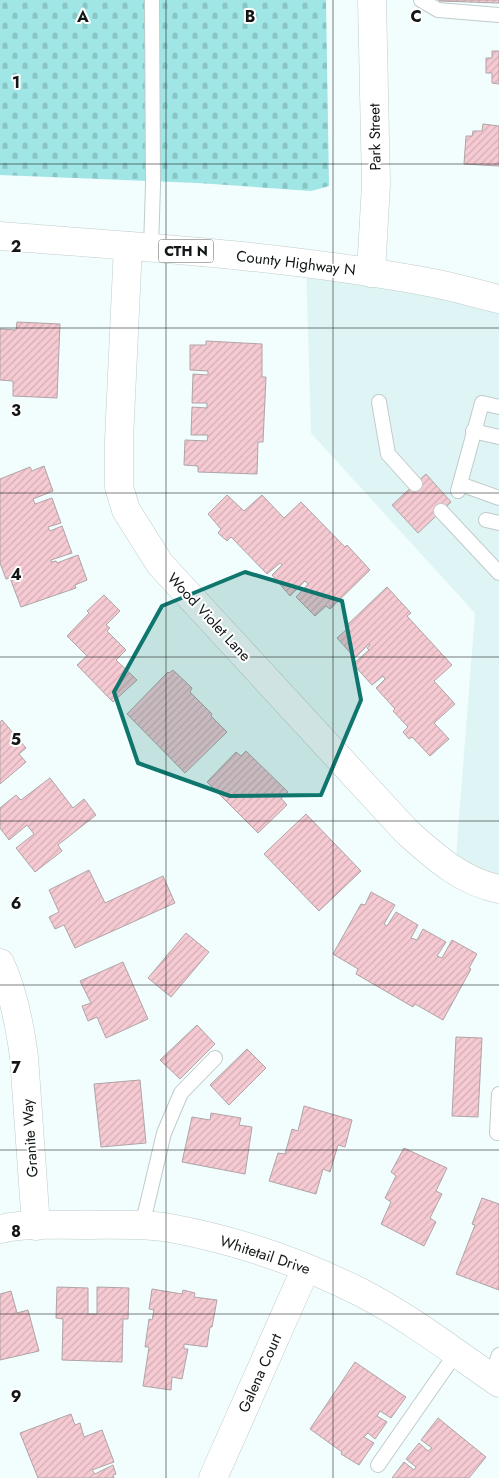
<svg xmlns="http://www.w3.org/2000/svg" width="499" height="1478" viewBox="0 0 499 1478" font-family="Jost,sans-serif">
<defs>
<pattern id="cemetery-stones" width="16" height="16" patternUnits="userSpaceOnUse" patternTransform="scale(1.25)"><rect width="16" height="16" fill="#a0e6e7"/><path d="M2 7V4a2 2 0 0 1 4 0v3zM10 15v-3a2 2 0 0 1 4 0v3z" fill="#89c5c5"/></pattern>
<pattern id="building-hatch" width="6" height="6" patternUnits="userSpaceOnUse" patternTransform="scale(1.25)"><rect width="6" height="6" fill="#f6cad3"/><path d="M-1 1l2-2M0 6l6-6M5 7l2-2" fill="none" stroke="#d2adb4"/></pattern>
</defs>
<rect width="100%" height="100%" fill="#f2fdfd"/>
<path fill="#dff4f4" d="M306,264L499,299V889L455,870L475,613L311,433Z"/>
<path fill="url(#cemetery-stones)" d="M0,0H326L329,186L311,191L198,183L0,175Z"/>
<g fill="url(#building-hatch)" stroke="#afa4a6">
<path d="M439,0H499V3L439,1Z"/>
<path d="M492,51H499V84L492,83V73H486V58H492Z"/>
<path d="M483,124L499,126V166L464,164L466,136H472L473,131H482Z"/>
<path d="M17,322L60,324L57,398L13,396V381L0,380V329L16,330Z"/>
<path d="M206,341L262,344V377H266L263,442H258L257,474L198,472V466L184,465L185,440L207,441L208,435H191L192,407L207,408V403H192L193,374L208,375V371L190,370V345H206Z"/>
<path d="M44,466L53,491L33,499L35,504L52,498L61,523L48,527L50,531L62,526L72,553L51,560V562L56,561L57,563L78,555L87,580L75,585L76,588L21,607L10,578L6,579L0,563V479L30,467L32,471Z"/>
<path d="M426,474L451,502L418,533L392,505Z"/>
<path d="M227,495L244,511L262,495L284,518L301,502L345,547L347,545L370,570L330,609L326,606L315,616L296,597L308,584L305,581L290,596L272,575L282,565L280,563L267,574L231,537L227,541L218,533L221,529L208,514Z"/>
<path d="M387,587L411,613L407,616L452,665L434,681L455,704L434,723L449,739L430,756L412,737L409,739L403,732L408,727L393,711L395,709L376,688L385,679L383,676L372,685L353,664L369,650L367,648L370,645L369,644L355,658L337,638L347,629L345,627Z"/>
<path d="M104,595L120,611L106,625L110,628L107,631L126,650L116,660L137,680L113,702L77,665L87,656L67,636L89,613L87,611Z"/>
<path d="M173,670L192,688L190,692L212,714L211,716L227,732L185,773L127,714L168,672L169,673Z"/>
<path d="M2,720L26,748L19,754L26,762L0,784V722Z"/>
<path d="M246,751L288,792L281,798L287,805L258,833L207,782L236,752L241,756Z"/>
<path d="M50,778L73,808L84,799L96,815L58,845L62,851L35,872L16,848L34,834L27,825L9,840L0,828V808L16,795L21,800Z"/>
<path d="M306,814L361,871L319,911L264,854Z"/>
<path d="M89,870L105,903L163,876L175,903L75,948L64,925L55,929L49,917L59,912L49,890Z"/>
<path d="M371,892L395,905L384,924L387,926L396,912L418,925L411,938L417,940L423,929L446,942L437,956L442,958L452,940L477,954L469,968L471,969L443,1020L415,1004L413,1007L356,974L358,969L333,954L361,904L365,905Z"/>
<path d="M186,933L209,952L171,997L148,978Z"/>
<path d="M123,962L148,1019L106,1038L97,1017L88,1021L82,1006L91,1003L80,981Z"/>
<path d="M197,1025L215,1044L180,1079L160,1060Z"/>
<path d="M456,1037L482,1038L478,1117L452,1116Z"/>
<path d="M247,1049L266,1068L229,1105L210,1085Z"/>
<path d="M140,1080L146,1143L101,1147L94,1084Z"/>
<path d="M304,1106L352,1120L345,1147L338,1145L330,1172L323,1169L316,1194L269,1181L278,1153L285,1154L292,1129L298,1131Z"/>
<path d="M211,1113L241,1118L239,1125L252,1127L245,1174L182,1162L192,1117L210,1120Z"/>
<path d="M404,1148L447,1168L436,1191L442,1194L430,1218L436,1222L424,1246L381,1224L391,1202L385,1198L396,1176L391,1172Z"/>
<path d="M482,1198L499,1204V1290L456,1274L475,1225L472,1224Z"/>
<path d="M57,1287L88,1288V1314H97V1287L129,1288L128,1319H123L122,1362L62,1360L63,1319L56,1318Z"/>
<path d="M152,1289L182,1294L183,1290L195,1293L194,1297L217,1300L212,1327H210L207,1347L184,1344V1349H188L182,1379L172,1377L171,1390L143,1386L149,1347H145L149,1319L152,1320L154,1310L149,1309Z"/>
<path d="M11,1291L17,1313L28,1310L39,1351L0,1360V1294Z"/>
<path d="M355,1362L406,1397L391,1418L380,1411L377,1416L387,1422L375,1439L368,1433L364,1437L374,1443L359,1465L341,1454L342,1452L310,1429Z"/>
<path d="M71,1414L75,1425L80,1423L84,1437L102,1430L114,1462L92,1470L95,1474L113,1465L116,1474L113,1475L114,1478H38L20,1433Z"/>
<path d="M438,1418L486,1457L469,1478H392L404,1462L414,1470L416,1467L406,1459L419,1443L428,1451L432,1448L421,1440Z"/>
</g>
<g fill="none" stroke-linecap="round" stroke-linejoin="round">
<defs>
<g id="lane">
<path d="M421,0L438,10L499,15"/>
<path d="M151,248L153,185L152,0"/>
<path d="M379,402L388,454L415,484"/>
<path d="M473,431L499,437"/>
<path d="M460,484L499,498"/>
<path d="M458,491L482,403L499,407"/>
<path d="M441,511L499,573"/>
<path d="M486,520L499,523"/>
<path d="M497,1133L499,1094"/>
<path d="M142,1226L164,1133L181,1093L215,1058"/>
<path d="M491,1377L499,1355"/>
<path d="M378,1465L456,1353"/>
</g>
<g id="street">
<path d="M128,246L119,440V487L126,510L160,564L407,832C434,856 462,882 499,889"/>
<path d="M371,273L376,184L372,0"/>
<path d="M0,963C13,990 20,1027 24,1057L36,1226"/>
<path d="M0,1229C27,1223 56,1225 83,1225C111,1225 142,1223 170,1228C235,1240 300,1262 360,1292C409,1317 454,1352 499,1383"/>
<path d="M213,1478L306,1268"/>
</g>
<path id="primary" d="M0,236C144,247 290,256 433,283C455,287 477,294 499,299"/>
</defs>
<use href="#lane" stroke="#c0cbcb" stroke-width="16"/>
<use href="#street" stroke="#c0cbcb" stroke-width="29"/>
<use href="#primary" stroke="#c0cbcb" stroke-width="29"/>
<use href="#lane" stroke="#fff" stroke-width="14"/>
<use href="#street" stroke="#fff" stroke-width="28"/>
<use href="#primary" stroke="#fff" stroke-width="28"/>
</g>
<path fill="#0f766e" fill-opacity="0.2" stroke="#0f766e" stroke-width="4" stroke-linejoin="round" d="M245,572L342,601L361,700L321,795L230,796L138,763L114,692L162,606Z"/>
<path fill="none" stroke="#121616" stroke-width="1" stroke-opacity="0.55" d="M166,0V1478M333,0V1478M0,164H499M0,328H499M0,493H499M0,657H499M0,821H499M0,985H499M0,1150H499M0,1314H499"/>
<g text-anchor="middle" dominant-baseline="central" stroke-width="4" stroke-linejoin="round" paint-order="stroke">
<rect fill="#fff" stroke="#595c5c" stroke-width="1" x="158.5" y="239.5" width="55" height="23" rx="4"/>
<g font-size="14" font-weight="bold" fill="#121616">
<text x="186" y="251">CTH N</text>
</g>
<g font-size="15" fill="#121616" stroke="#fff">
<text transform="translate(375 137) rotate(-91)">Park Street</text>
<text transform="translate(296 263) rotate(7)">County Highway N</text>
<text transform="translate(209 617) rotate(47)">Wood Violet Lane</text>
<text transform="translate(30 1138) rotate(-94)">Granite Way</text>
<text transform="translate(265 1255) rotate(18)">Whitetail Drive</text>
<text transform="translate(260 1373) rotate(-66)">Galena Court</text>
</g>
</g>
<g font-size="16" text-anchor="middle" font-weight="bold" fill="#121616" stroke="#fff" stroke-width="4" stroke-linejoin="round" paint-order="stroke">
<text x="83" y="22">A</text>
<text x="250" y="22">B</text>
<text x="416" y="22">C</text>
<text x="16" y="88">1</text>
<text x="16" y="252">2</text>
<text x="16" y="416">3</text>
<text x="16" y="580">4</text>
<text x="16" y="745">5</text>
<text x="16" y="909">6</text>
<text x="16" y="1073">7</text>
<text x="16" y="1237">8</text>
<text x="16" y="1402">9</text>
</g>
</svg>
